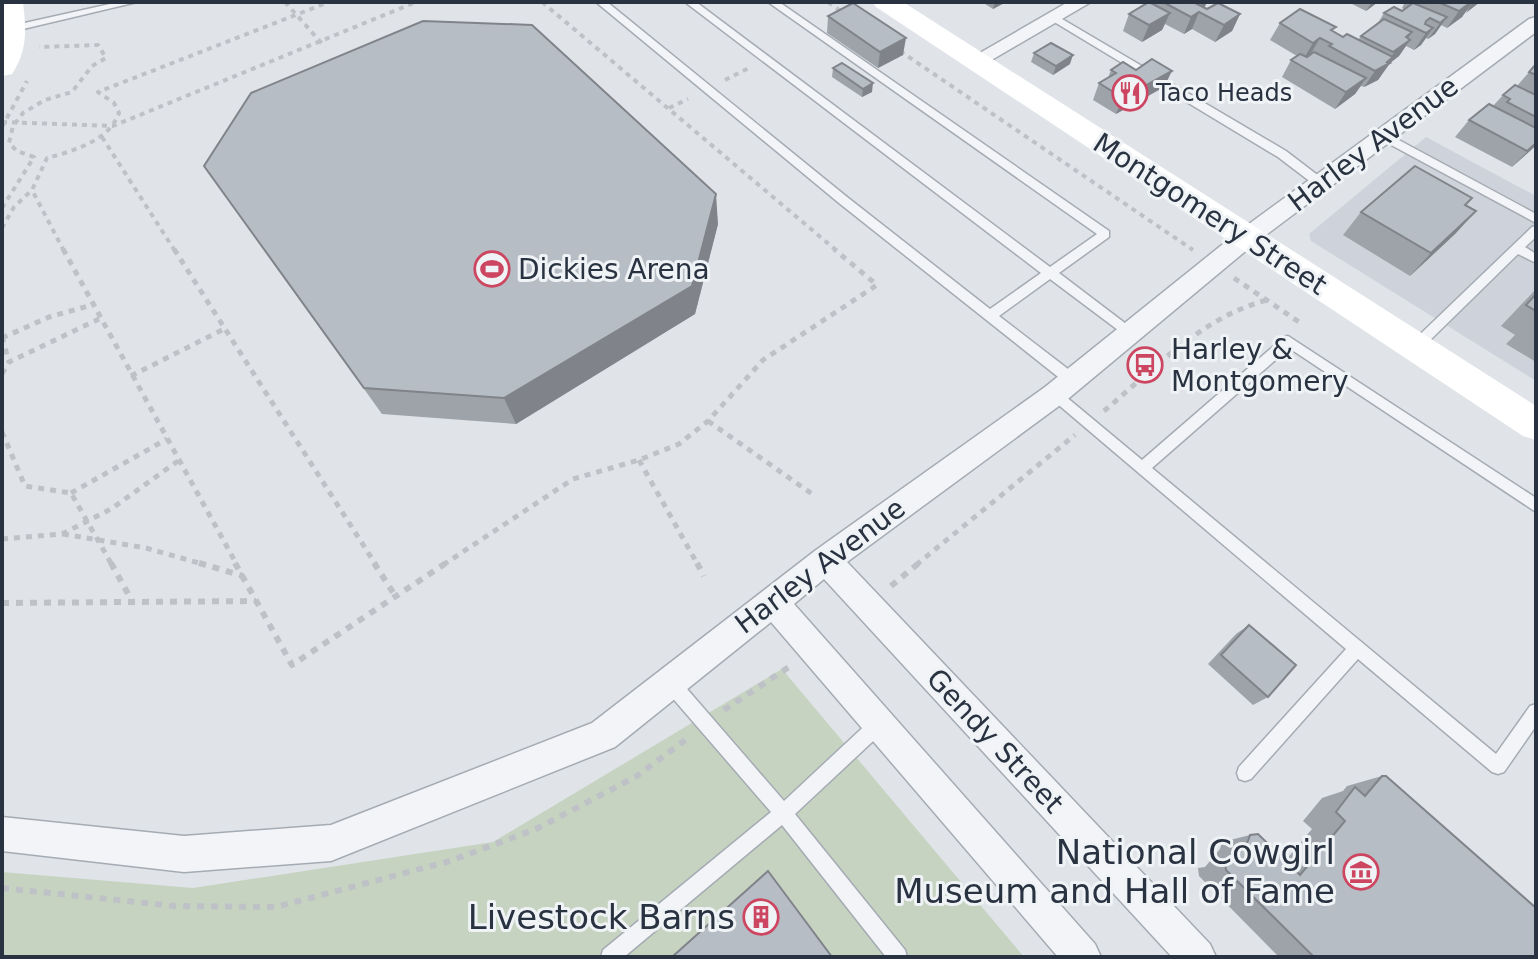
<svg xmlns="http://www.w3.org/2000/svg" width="1538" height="959" viewBox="0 0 1538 959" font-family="'DejaVu Sans',sans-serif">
<rect width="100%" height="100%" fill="#e0e4e9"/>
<path fill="#ced3db" d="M1426,137L1536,196V381L1311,241L1309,234Z"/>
<path fill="#c6d3c1" d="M782,669L1024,957H2V872L193,888L493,842Z"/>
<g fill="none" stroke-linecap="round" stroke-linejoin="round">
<defs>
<g id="lane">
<path d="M119,2H137L2,34V28Z"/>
<path d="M596,2H607L847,197L990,309L1041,273L685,2H696L1050,267L1097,234L768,2H779L1109,231V237L1059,273L1134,330L1136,333L1134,336H1126L1050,279L999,316L1077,376L1079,380L1077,384H1067L839,203Z"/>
<path d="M1051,16H1057L1286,151L1324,180V186H1316L1278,157L1051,20Z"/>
<path d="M1384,132L1536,214V223L1380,139L1379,136Z"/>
<path d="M1536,226V237L1525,247L1536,254V263L1518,254L1419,351H1411L1409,347L1411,343L1532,227Z"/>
<path d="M1288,336L1536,498V512L1289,348L1152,468L1496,754L1530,706L1536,704V726L1504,772L1498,774L1492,772L1358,659L1251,779L1245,781L1239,779L1237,773L1239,767L1346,649L1047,395L1054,390L1059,391L1142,460L1284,337Z"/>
<path d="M669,673L675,675L784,801L873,718L879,716L885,718L887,724L885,730L795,814L905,950L907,957H886L782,825L624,957H601L603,950L771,812L663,687L661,681L663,675Z"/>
</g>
<g id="street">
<path d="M1068,2H1091L983,65H969L966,61Z"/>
<path d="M1536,17V32L1254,244L1063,403L847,562L1210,944L1216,957H1172L824,579L794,604L1095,944L1101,957H1058L771,622L615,747L331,861L184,872L2,851V817L184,836L331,825L592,723L816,550L1045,387L1238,232L1529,19Z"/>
</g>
</defs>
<use href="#lane" stroke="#a5abb3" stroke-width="3"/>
<use href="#street" stroke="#a5abb3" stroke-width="3"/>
<g stroke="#bec2c7" stroke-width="4" stroke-dasharray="5 5" stroke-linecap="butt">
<path d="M285,2L325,47"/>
<path d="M542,2L837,251"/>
<path d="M828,2L845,14"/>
<path d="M900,51L1193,250"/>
<path d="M725,80L749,68"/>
<path d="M669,108L688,99"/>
<path d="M2,122L113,126L416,2"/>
<path d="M2,127L27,81"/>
<path d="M102,137L175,251"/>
<path d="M2,208L34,157L17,151L9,143L13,126L23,113L45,100L72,92L92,66L106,58L98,45L39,47"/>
<path d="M2,228L14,207L32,190"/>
<path d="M64,251L32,190L47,158C73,151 109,141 119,113L114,103L98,92L329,2"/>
</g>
<g stroke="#bec2c7" stroke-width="5" stroke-dasharray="6 6" stroke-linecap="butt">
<path d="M63,249L237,565"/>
<path d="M174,249L376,565"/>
<path d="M1234,278L1299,322"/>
<path d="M2,337L9,362"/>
<path d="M2,338L49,317L92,305"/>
<path d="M2,374L9,362L99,319"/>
<path d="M131,376L224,329"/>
<path d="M1104,411C1154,369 1202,317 1267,300"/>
<path d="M708,421L815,496"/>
<path d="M2,432L25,486L71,493L112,565"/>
<path d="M639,460L698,565"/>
<path d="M71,493L167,439"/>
<path d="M63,534L146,548L206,565"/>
<path d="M2,539L62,534L111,509L178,461"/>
<path d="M443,565L573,479L639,460L679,444L708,421L763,360L877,285L834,249"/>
<path d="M916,565L1075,435"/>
</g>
<g stroke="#bec2c7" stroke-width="6" stroke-dasharray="7 7" stroke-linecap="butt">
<path d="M111,563L132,601"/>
<path d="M199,563L243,576"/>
<path d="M235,563L292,665L446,563"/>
<path d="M374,563L396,597"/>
<path d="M697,563L704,576"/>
<path d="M891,586L919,563"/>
<path d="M2,603L256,601"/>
<path d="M724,710L789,667"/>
<path d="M2,888L175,906L276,907L450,861L536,829L637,776L688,738"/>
</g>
<use href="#lane" fill="#f3f4f7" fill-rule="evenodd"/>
<use href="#street" fill="#f3f4f7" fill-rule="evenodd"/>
<g fill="#fff" fill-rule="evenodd">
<path d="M2,2H23C26,30 28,49 12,74L2,76Z"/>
<path d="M872,2H903L1536,406V440L1523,436L876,7Z"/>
</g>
</g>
<g fill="#9da3a9">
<path d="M982,2H1006L993,9Z"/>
<path d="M1147,2H1207L1204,8L1207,9L1240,14L1232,31L1215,42L1192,29L1184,34L1165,24L1162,30L1142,42L1123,31L1129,14L1146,4Z"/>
<path d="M1348,2H1378L1366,11Z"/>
<path d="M1405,2H1480L1465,12L1462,17L1447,28L1441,25L1435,34L1428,39L1426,38L1421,45L1414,50L1406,46L1399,56L1390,63L1378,80L1364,87L1361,86L1355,94L1335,109L1282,77L1291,60L1297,56L1270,40L1280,23L1333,32L1343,37L1358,40L1361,36L1378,23L1384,13L1402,11L1404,9L1402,8Z"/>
<path d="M828,16L903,55L878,68L827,33Z"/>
<path d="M1034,53L1070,64L1053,75L1031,62Z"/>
<path d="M1536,64V145L1531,150L1512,167L1455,137L1469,120L1493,106L1503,95L1517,86Z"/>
<path d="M833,68L872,92L862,97L832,77Z"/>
<path d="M1111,70L1164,87L1116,114L1093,100L1099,83L1108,78Z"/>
<path d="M204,166L718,224L695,314L516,424L382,414Z"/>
<path d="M1465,205L1476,211L1455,234L1410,276L1343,235L1361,212Z"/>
<path d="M1536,289V362L1506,344L1515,335L1501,326Z"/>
<path d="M1249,625L1268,697L1253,705L1208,664L1236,634Z"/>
<path d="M1382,776L1536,957H1279L1199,876L1198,868L1205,867L1220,849L1222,842L1250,835L1285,861L1312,829L1303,821L1322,798L1343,791L1347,786Z"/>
</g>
<g fill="#80848a">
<path d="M995,2H1006L993,9Z"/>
<path d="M1202,2H1207L1202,13L1199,12L1192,29L1184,34L1191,17L1198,13Z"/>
<path d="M1372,2H1378L1366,11Z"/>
<path d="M1471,2H1473L1462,17L1447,28L1459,11Z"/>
<path d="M1473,2H1480L1466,13Z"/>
<path d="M1170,13L1162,30L1142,42L1149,25Z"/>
<path d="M1240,14L1232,31L1215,42L1224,25Z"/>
<path d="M1447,17L1435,34L1428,39L1440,23Z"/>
<path d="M1433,28L1421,45L1414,50L1426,33Z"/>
<path d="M1412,32L1404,44L1410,40L1399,56L1390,63L1378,80L1364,87L1375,71L1384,66L1406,37Z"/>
<path d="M906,38L903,55L878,68L880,52Z"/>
<path d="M1320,38L1310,55L1303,60L1313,43Z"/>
<path d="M1073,55L1070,64L1053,75L1056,66Z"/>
<path d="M1172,71L1164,87L1116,114L1123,98Z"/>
<path d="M1366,78L1355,94L1335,109L1346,92Z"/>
<path d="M873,83L872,92L862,97L863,89Z"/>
<path d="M1536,143V145L1531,150L1512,167Z"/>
<path d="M716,194L718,224L695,314L516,424L504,398Z"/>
<path d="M1476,211L1455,234L1410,276L1431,253Z"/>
</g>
<g fill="#b7bdc5" stroke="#80848a" stroke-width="2">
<path d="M1149,2L1170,13L1149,25L1129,14Z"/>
<path d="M1163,2H1193L1207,9L1218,3L1240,14L1224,25L1199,12L1191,17Z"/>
<path d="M1438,2H1471L1459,11Z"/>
<path d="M853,3L906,38L880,52L828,16Z"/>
<path d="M1413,3L1447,17L1440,23L1430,18L1426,21L1425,24L1433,28L1426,33L1384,13L1394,7L1402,11Z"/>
<path d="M1300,9L1336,27L1331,30L1343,37L1347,34L1393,57L1387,62L1390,63L1375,71L1329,46L1332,44L1320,38L1313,43L1280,23Z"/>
<path d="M1384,19L1412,32L1406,37L1410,40L1393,52L1361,36Z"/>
<path d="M423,21L532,25L716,194L692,286L504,398L364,388L204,166L251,93Z"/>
<path d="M1051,43L1073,55L1056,66L1034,53Z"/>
<path d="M1314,52L1366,78L1346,92L1291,60L1300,54L1307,57Z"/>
<path d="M1152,59L1172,71L1123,98L1099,83L1116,73L1111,70L1123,62L1136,70Z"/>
<path d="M842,63L873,83L863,89L833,68Z"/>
<path d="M1536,64V75L1529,72Z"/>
<path d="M1515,85L1536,95V117L1507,102L1510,99L1503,95Z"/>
<path d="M1489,104L1536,128V143L1527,151L1469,120Z"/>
<path d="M1415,166L1472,198L1465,205L1476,211L1431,253L1361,212Z"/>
<path d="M1536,294V311L1526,305Z"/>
<path d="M1249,625L1296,665L1268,697L1221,655Z"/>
<path d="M1382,776H1386L1536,908V957H1314L1226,870L1225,862L1232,861L1248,841L1250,835L1258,834L1300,875L1345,821L1336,812L1355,787L1365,796Z"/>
<path d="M768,871L832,957H672Z"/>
</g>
<defs>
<symbol id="restaurant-ring" viewBox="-11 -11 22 22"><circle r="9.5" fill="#eff3f6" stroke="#cd4661" stroke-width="1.5"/><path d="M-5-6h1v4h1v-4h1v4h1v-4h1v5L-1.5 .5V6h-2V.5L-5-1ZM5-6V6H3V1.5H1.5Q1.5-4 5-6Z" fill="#cd4661"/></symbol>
<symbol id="stadium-ring" viewBox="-11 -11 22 22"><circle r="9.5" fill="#eff3f6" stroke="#cd4661" stroke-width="1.5"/><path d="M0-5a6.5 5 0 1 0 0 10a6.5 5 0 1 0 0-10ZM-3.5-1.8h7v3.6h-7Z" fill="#cd4661"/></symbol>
<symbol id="bus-ring" viewBox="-11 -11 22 22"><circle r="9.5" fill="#eff3f6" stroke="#cd4661" stroke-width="1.5"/><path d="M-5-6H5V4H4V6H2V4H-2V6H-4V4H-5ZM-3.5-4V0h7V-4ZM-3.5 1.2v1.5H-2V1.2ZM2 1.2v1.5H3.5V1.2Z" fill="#cd4661"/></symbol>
<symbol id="museum-ring" viewBox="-11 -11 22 22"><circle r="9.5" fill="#eff3f6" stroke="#cd4661" stroke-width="1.5"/><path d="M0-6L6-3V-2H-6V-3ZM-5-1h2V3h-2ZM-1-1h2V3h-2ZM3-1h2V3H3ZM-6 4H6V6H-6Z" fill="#cd4661"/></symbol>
<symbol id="building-ring" viewBox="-11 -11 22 22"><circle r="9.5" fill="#eff3f6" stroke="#cd4661" stroke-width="1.5"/><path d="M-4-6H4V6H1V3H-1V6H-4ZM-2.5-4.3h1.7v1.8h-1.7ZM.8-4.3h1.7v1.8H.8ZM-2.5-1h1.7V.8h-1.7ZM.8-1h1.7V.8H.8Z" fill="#cd4661"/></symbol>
</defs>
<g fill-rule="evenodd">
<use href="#restaurant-ring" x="1110" y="73" width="40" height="40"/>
<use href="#stadium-ring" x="472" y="249" width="40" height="40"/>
<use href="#bus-ring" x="1125" y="345" width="40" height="40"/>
<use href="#museum-ring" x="1341" y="852" width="40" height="40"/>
<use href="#building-ring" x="741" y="897" width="40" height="40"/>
</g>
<g text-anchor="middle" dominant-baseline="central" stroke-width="6" stroke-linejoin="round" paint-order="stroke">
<g font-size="24" fill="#293240" stroke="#eff3f6" text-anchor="start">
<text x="1156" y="93">Taco Heads</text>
</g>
<g font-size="28" fill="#293240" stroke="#eff3f6">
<text transform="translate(1373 144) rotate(-37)">Harley Avenue</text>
<text transform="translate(1210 214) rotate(33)">Montgomery Street</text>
<text transform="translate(820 566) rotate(-37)">Harley Avenue</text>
<text transform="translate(995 741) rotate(47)">Gendy Street</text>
</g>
<g font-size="28" fill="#293240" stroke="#eff3f6" text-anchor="start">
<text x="518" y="269">Dickies Arena</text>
<text x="1171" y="349">Harley &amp;<tspan x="1171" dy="32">Montgomery</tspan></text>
</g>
<g font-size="34" fill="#293240" stroke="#eff3f6" text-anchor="end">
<text x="1335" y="852">National Cowgirl<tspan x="1335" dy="39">Museum and Hall of Fame</tspan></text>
<text x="735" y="917">Livestock Barns</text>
</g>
</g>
<rect width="1538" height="959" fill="none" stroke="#293240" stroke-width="8"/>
</svg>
